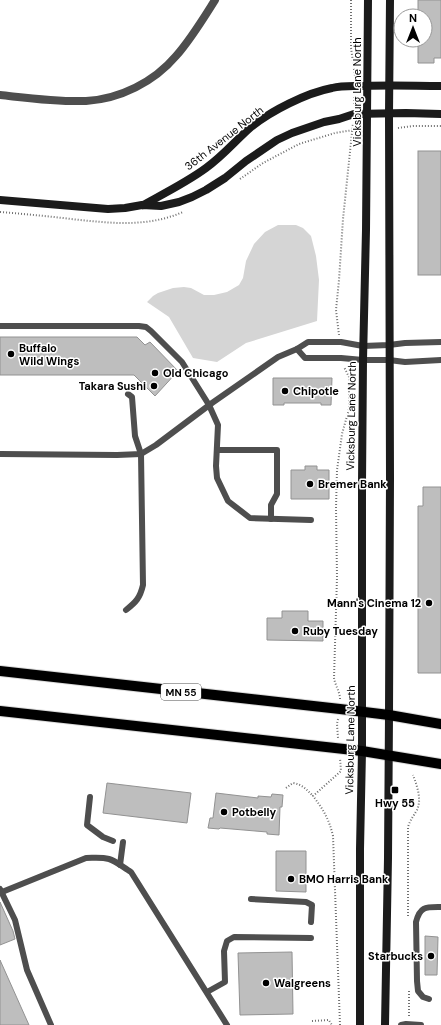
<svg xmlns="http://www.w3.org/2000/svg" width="441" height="1025" viewBox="0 0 441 1025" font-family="'DM Sans',sans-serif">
<rect width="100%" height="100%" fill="#fff"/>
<path fill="#d5d5d5" d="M278,225H296L303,228L311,236L316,256L319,280L317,321L246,343L217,362L193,358L169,317L147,302L153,296L158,293L173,288L184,287L191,288L204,295H214L227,292L239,285L243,278L246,261L254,244L265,232Z"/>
<g fill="#bebebe" stroke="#929292">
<path d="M418,0H441V58H434V63H418V44H423L422,40H425V16H418Z"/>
<rect x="418" y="151" width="23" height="124"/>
<path d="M0,337H137L145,345L150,342L178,371L155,396L134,375H0Z"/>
<path d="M273,378H332L331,405H321V403H284V405H273Z"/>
<path d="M305,466H317V470H329V499H291V470H305Z"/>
<path d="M423,487H441V673H418V506H423Z"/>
<path d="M282,611H308V621H323V641L267,640V618H282Z"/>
<path d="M107,783L191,793L187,823L103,813Z"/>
<path d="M216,793L258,798V796L271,797L272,794L283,795L282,807H280L279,835L267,834V832L220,828L219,829L208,828L210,818H213Z"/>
<path d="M276,851H306V892L276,891Z"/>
<path d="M0,902L13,931L15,939L0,945Z"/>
<path d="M425,936L438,937L437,975H425Z"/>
<path d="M292,952L293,1014L240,1015L238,953Z"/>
<path d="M0,960L29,1025H0Z"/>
</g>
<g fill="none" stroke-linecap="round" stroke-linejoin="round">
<defs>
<g id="primary">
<path d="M0,671L340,709L389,715L441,724"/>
<path d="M0,711L362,751L441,764"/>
</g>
</defs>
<use href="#primary" stroke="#dbdbdb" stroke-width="12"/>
<g stroke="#707070" stroke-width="2" stroke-dasharray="1 2" stroke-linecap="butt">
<path d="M351,0V48L355,76"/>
<path d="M354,104V95"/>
<path d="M398,128L413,126H441"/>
<path d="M240,179L263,163L299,144L335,133L347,131L358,130"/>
<path d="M0,212C24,214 47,216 71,219C109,223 146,228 183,212"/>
<path d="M339,335L336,310L339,280L343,219L353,123"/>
<path d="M340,699C340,692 335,685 334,678L337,577L336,508L337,470L342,434L349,409V377L344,367"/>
<path d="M338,719L337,724L338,738"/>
<path d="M286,788L293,783C302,784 307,790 313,796"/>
<path d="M408,916V827C410,820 413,817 417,810C422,799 417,786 413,775"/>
<path d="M409,991V1016"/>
<path d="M312,1021L329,1020L330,1022L332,1025"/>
<path d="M340,1025L333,836C329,819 323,809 313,796L341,771L340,758"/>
</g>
<g stroke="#4e4e4e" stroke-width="6">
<path d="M0,326H139L146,327L151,331L182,362L209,405L218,425L216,466L217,478L228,501L250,518L311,520"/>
<path d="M297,349L305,358H341L363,360H389L405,362L441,360"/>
<path d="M217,450H277V494L271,505V519"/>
<path d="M0,454L117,455L141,454L156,445L212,403L278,357L297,349L308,342H341L363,346L389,345L405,343L441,342"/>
<path d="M126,610C136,602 140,598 143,585L141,454L135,436L132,397L128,394"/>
<path d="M90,797L87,825L103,837L113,841"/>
<path d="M120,865L123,842"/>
<path d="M0,889L15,920L27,970L51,1025"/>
<path d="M2,892L86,858C94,858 101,857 109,859C116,861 124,868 131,872L227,1025"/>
<path d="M251,899L306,902L312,905L311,922"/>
<path d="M207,992L225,982L224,951L227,941L234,937L311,938"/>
<path d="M429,999L423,997L418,991L417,981L416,922C420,906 426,907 441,907"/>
<path d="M401,1025L406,1024L421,1025"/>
</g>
<path stroke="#4e4e4e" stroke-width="8" d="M0,95C28,98 57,102 86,101C120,99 154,82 176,56C191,39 203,19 215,0"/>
<g stroke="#1b1b1b" stroke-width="8">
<path d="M0,200L108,209L125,208L142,205L161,206L179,202L192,197L206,190L225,178L246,161L277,140L292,133L324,122L339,119L354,114L406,113L441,114"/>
<path d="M143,205C165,193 187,182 206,168C223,156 236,140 251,127C271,111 306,93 332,88C343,85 354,86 365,86C391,85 416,86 441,86"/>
<path d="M360,1025V849L362,751V483L363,360L366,230L368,0"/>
<path d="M385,1025L388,858L389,715L390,478L389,114L390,0"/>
</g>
<use href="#primary" stroke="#000" stroke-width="10"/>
</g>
<g fill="#000" stroke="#fff" stroke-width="1.5">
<circle cx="11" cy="354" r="4"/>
<circle cx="155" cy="373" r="4"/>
<circle cx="154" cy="386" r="4"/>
<circle cx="285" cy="391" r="4"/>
<circle cx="310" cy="484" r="4"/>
<circle cx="429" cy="603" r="4"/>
<circle cx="295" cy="631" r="4"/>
<rect x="391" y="786" width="8" height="8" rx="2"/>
<circle cx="224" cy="812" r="4"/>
<circle cx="291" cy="879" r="4"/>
<circle cx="431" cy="956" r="4"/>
<circle cx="266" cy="983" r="4"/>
</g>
<g text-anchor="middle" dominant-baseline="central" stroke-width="3" stroke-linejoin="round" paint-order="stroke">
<rect fill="#fff" stroke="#4c4c4c" stroke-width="1" x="161" y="684" width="40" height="16" rx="3"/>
<g font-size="10" font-weight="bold" fill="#000">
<text x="181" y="692">MN 55</text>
</g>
<g font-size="11" fill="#000" stroke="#fff">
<text transform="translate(357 92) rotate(-90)">Vicksburg Lane North</text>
<text transform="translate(224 138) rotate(-38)">36th Avenue North</text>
<text transform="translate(351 416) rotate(-89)">Vicksburg Lane North</text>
<text transform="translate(350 740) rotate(-89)">Vicksburg Lane North</text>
</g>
<g font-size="11" font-weight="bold" fill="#000" stroke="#fff" text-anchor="start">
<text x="19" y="348">Buffalo<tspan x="19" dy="13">Wild Wings</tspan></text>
<text x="163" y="373">Old Chicago</text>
<text x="146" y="386" text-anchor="end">Takara Sushi</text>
<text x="293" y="391">Chipotle</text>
<text x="318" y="484">Bremer Bank</text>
<text x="421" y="603" text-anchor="end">Mann's Cinema 12</text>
<text x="303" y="631">Ruby Tuesday</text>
<text x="395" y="803" text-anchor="middle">Hwy 55</text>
<text x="232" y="812">Potbelly</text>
<text x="299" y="879">BMO Harris Bank</text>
<text x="423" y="956" text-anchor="end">Starbucks</text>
<text x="274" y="983">Walgreens</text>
</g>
</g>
<g transform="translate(413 28)"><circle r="19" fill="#ffffff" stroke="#999999"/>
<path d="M0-3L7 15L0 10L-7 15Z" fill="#000000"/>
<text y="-6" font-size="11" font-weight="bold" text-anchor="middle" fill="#000000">N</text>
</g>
</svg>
